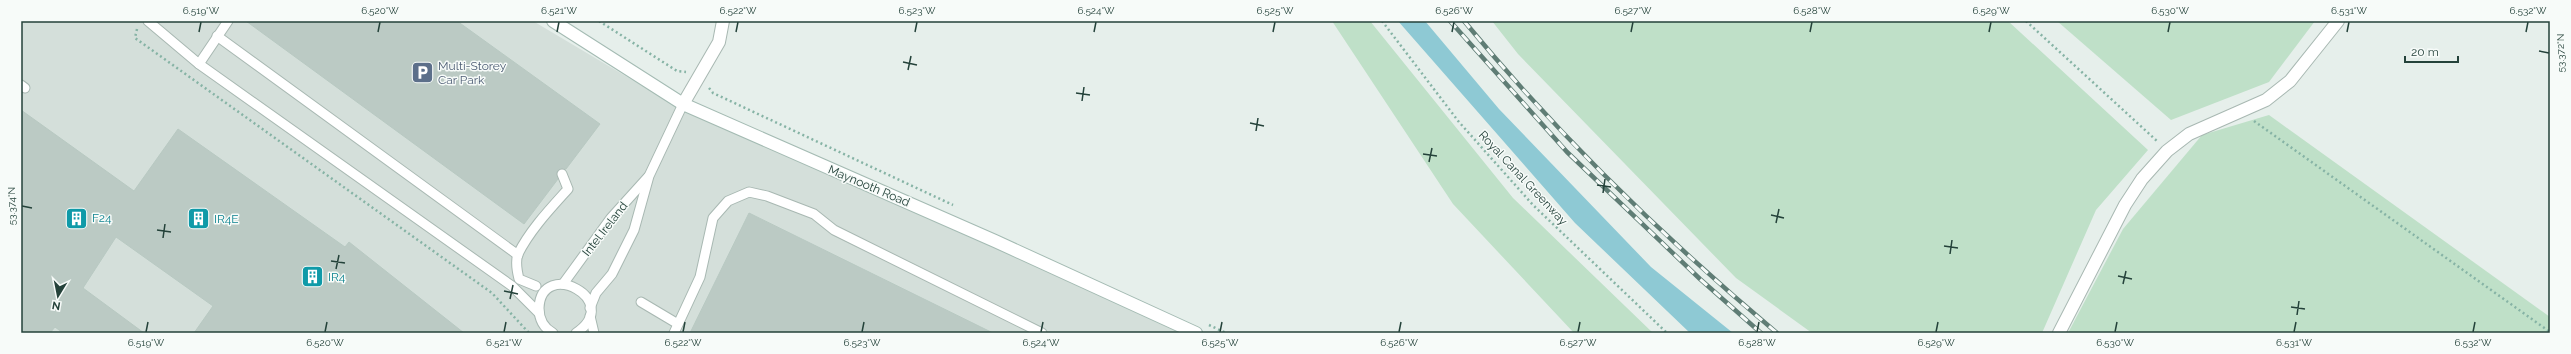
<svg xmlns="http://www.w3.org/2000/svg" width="2571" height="354" viewBox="0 0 2571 354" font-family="Raleway,sans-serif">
<rect width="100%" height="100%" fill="#e6efeb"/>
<path fill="#d4dfda" d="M21,21H533L676,106L1201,333H21Z"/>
<g fill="#bfe0c8">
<path d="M1332,21H1370L1513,198L1653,333H1574L1453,204Z"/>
<path d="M1492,21H2008L2148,150L2096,210L2042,333H1812L1736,278L1518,54Z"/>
<path d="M2057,21H2315L2269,82L2171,120Z"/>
<path d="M2269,115L2550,317V333H2068L2123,229L2202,135Z"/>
</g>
<path fill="#8ec9d4" d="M1398,21H1425L1499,109L1651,267L1733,333H1690L1575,223Z"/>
<g fill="#bbcac4" stroke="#b8c9c2">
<path d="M246,21H457L600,124L566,169L557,171L558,179L524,224Z"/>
<path d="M21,110L134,191L178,129L345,247L349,242L464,333H194L213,306L116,237L83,288L144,333H63L55,327L50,333H21Z"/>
<path d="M749,213L993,333H690Z"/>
</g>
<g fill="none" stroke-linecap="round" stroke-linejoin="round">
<defs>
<g id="lane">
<path d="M148,21L199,64L512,286L539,313"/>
<path d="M217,36L518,255"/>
<path d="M199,64L228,21"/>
<path d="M21,85L25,88"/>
<path d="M563,284L611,218L648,177"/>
<path d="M536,286L519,279C517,271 515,262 518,254C530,230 550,209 568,189L562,174"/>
<path d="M641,302L678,324"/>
<path d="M590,308L596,293L612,274L634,230L649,176L683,104"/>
<path d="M590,316L594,333"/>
<path d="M553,333C544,328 539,319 539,308C541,257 625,300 576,333"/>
<path d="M674,333L700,277L713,218L728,201L749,192L767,196L814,214L834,230L1042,333"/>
</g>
<g id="street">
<path d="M683,104L719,42L723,21"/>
<path d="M2059,333L2125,205L2142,179L2167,151L2189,134L2266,100L2290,81L2338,21"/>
</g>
<path id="secondary" d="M553,21L683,104L995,241L1196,333"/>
</defs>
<use href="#lane" stroke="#a8b8b2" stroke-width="11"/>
<use href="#street" stroke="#a8b8b2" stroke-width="14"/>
<use href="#secondary" stroke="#a4bbb3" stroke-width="14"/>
<g stroke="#86b3a5" stroke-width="2.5" stroke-dasharray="2 3" stroke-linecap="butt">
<path d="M599,21L677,71L686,72"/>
<path d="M1382,21L1459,122L1533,205L1667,333"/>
<path d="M2026,21L2157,141"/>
<path d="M137,29L135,38L492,293L529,333"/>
<path d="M709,88L713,93L953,205"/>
<path d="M2254,121L2550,332"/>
<path d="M1209,325L1226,333"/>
</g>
<use href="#lane" stroke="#fff" stroke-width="9"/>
<use href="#street" stroke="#fff" stroke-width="12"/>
<use href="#secondary" stroke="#fff" stroke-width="12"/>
<defs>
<g id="rail">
<path d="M1450,21L1567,152L1700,279L1761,333"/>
<path d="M1464,21C1558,135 1664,238 1777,333"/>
</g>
</defs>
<use href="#rail" stroke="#5f7d75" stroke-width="4.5"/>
<use href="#rail" stroke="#f7fbf9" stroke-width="3" stroke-dasharray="9" stroke-linecap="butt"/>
</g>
<path fill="none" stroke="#24423a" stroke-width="1.5" d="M199,32L201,22M378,32L380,22M557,32L559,22M736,32L738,22M915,32L917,22M1094,32L1096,22M1273,32L1275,22M1452,32L1454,22M1631,32L1633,22M1810,32L1812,22M1989,32L1991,22M2168,32L2170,22M2347,32L2349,22M2526,32L2528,22M2539,51L2549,53M903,62L917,65M908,70L911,56M1076,93L1090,95M1082,101L1084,87M1250,123L1264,126M1256,131L1258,118M1423,154L1437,156M1429,162L1432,148M1597,185L1611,187M1603,193L1605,179M22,206L32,208M1771,215L1784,218M1776,223L1779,209M157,230L171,232M163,238L165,224M1944,246L1958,248M1950,254L1952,240M331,261L345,263M336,269L339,255M2118,276L2132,279M2123,284L2126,271M504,291L518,294M510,299L513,285M2291,307L2305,309M2297,315L2299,301M146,332L148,322M325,332L327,322M504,332L506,322M683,332L685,322M862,332L864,322M1041,332L1043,322M1220,332L1222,322M1399,332L1401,322M1578,332L1580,322M1757,332L1759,322M1936,332L1938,322M2115,332L2117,322M2294,332L2296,322M2473,332L2475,322"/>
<defs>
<symbol id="parking-square" viewBox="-11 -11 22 22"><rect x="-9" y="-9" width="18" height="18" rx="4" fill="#5c6f8a" stroke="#f7fbf9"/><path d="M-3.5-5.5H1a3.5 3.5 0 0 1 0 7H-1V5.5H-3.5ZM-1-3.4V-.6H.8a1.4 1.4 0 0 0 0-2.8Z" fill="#fff"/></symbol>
<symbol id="building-square" viewBox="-11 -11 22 22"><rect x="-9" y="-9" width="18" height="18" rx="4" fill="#0f9aa8" stroke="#f7fbf9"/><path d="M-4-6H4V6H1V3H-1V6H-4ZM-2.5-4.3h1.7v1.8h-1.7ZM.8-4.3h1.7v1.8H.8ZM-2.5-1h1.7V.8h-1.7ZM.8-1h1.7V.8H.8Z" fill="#fff"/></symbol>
</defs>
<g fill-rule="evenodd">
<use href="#parking-square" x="410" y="60" width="25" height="25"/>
<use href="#building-square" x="64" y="206" width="25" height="25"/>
<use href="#building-square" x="186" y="206" width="25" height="25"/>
<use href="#building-square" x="300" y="264" width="25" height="25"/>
</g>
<g text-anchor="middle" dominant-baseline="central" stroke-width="3" stroke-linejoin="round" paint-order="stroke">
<g font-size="12" fill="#4e5e75" stroke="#f7fbf9" text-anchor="start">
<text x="438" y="66">Multi-Storey<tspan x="438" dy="14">Car Park</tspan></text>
</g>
<g font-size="12" fill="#24423a" stroke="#f7fbf9">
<text transform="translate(1523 178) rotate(47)">Royal Canal Greenway</text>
<text transform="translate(869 186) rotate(23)">Maynooth Road</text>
<text transform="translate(605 229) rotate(-52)">Intel Ireland</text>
</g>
<g font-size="12" fill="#0d838f" stroke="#f7fbf9" text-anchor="start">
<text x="92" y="218">F24</text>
<text x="214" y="219">IR4E</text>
<text x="328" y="277">IR4</text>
</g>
</g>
<rect width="2571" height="354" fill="none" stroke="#f7fbf9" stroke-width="44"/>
<g transform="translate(58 296) rotate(190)" stroke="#f7fbf9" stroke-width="3" paint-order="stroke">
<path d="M0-3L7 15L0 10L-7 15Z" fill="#24423a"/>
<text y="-6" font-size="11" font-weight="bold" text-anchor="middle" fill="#24423a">N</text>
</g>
<path d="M2405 56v6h53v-6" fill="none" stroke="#24423a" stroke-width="2"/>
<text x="2411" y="56" font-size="12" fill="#24423a" stroke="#f7fbf9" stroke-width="3" paint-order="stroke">20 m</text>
<rect x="22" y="22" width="2527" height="310" fill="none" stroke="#24423a" stroke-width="1.5"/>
<g font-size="10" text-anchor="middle" fill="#24423a">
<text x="201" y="14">6.519°W</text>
<text x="380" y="14">6.520°W</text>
<text x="559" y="14">6.521°W</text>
<text x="738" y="14">6.522°W</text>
<text x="917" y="14">6.523°W</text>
<text x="1096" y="14">6.524°W</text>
<text x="1275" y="14">6.525°W</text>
<text x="1454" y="14">6.526°W</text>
<text x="1633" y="14">6.527°W</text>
<text x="1812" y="14">6.528°W</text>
<text x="1991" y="14">6.529°W</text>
<text x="2170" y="14">6.530°W</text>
<text x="2349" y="14">6.531°W</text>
<text x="2528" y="14">6.532°W</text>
<text transform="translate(2560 53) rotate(-90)" y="4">53.372°N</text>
<text transform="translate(11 206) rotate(-90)" y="4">53.374°N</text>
<text x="146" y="346">6.519°W</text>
<text x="325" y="346">6.520°W</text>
<text x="504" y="346">6.521°W</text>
<text x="683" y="346">6.522°W</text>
<text x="862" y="346">6.523°W</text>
<text x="1041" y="346">6.524°W</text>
<text x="1220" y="346">6.525°W</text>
<text x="1399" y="346">6.526°W</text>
<text x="1578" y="346">6.527°W</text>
<text x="1757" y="346">6.528°W</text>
<text x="1936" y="346">6.529°W</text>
<text x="2115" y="346">6.530°W</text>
<text x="2294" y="346">6.531°W</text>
<text x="2473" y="346">6.532°W</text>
</g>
</svg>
